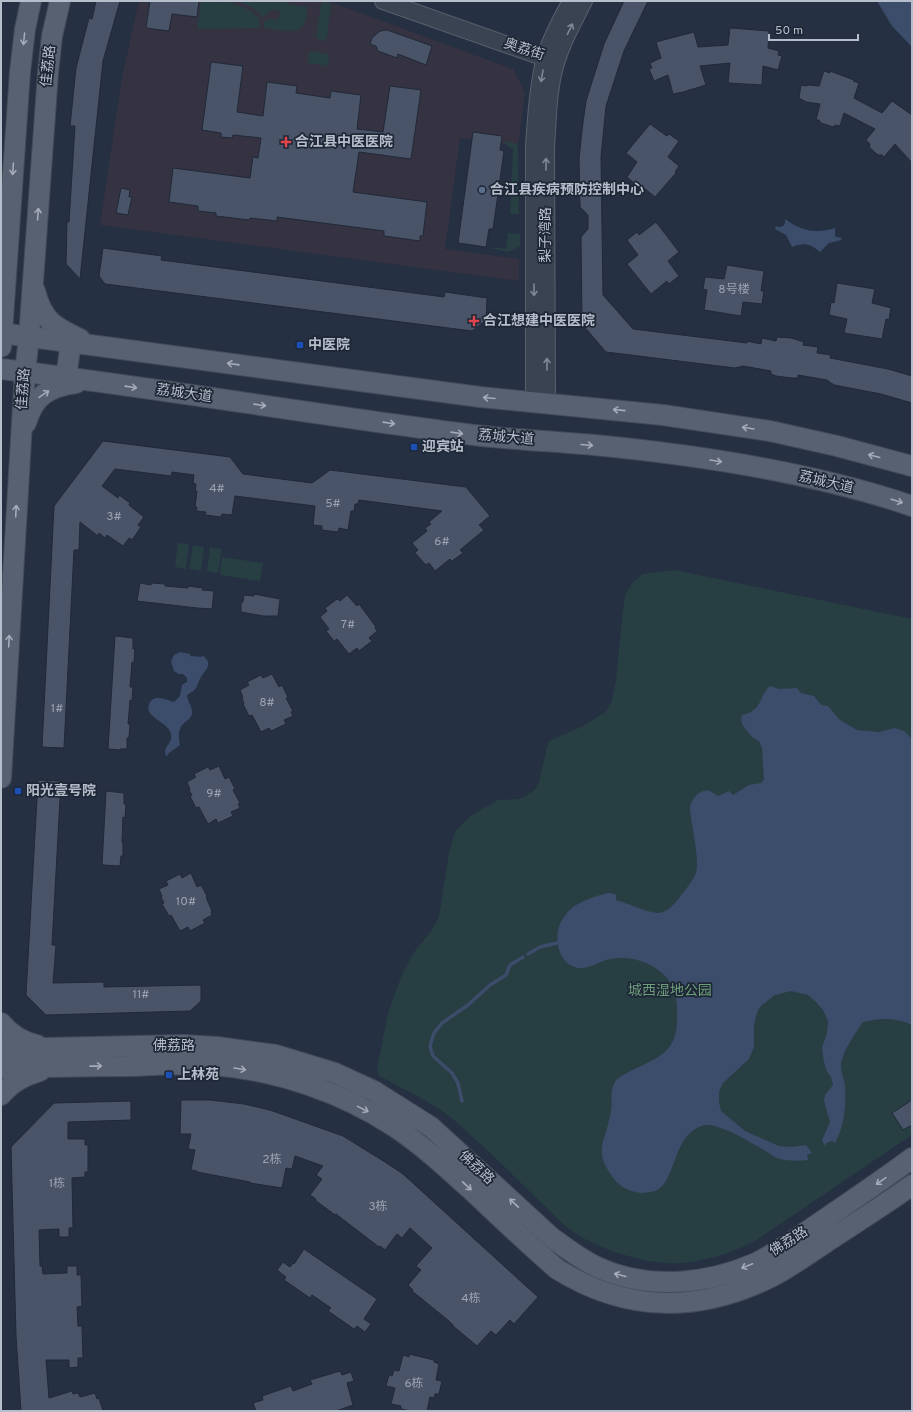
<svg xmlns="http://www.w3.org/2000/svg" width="913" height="1412" viewBox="0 0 913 1412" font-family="Overpass,'Noto Sans SC',sans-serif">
<rect width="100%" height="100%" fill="#253042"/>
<path fill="#353242" d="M139,1H328L513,69L525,93L518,146L460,138L445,249L519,259V281L100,225L122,77Z"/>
<g fill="#273e42">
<path d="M201,1H216L221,3L228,1L251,11L259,18L260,28L197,29Z"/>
<path d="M238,1H287V4L307,7C307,12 307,19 305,23C297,38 276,28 264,28V22L268,19L276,20C280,18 281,16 279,11L274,9L263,17L253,8Z"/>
<path d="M324,1L329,2L331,5L327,38L323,41H321L316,37L321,4Z"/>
<path d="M309,51L329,54L328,66L308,63Z"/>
<path d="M504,141L518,144L519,214H510L513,149L504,143Z"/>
<path d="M508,233L520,234V246L509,252L493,249L494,247L506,249Z"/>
<path d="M178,543L189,544L186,569L175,567Z"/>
<path d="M193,545L204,547L201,571L189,569Z"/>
<path d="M210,547L222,549L218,573L207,571Z"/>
<path d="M222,557L263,563L260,581L220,575Z"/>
<path d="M675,570L912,619V1135L758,1239C736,1252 710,1260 684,1263C649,1266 597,1250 569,1229C561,1223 554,1215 547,1208C523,1186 501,1162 477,1141C466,1131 455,1120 442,1111C422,1098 400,1087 379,1076L377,1068L388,1013L403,972L416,949L430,933L439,917L449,852L455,831L470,816L498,800L519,799L531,793L538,786L548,743L551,740L583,726L605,712L611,704L616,681L622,618L625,596L632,583L643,574Z"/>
</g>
<g fill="#3b4d6b">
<path d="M877,1H912V47L892,26Z"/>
<path d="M785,219C801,231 816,234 835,228V235L836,237L842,238L841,240L829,243L820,252C811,244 803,242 792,247L786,235L775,229L776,226C781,229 786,226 785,219Z"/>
<path d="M180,652L190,654V656L202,657V655C214,664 206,669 201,677C195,688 199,688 187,695C187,702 193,706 192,714C190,721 182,722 180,729C178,733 179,740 180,745L169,753L166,757L165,751C166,745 173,742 171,734C169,722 144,718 149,704C154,693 166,700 174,702L180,696L182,685L187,682V678L183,674H179L174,671L171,661L174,655Z"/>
<path d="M770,686L779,689L797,688L801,693L814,696L821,705L828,706L840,720L857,730L879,732L895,728L904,731L912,739V1025C895,1017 881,1018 863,1022C856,1032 841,1054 841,1066C841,1073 844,1079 845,1085C846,1105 845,1125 835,1143L832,1141L826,1143L825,1146L822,1140L830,1122L824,1101L825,1095L833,1085L831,1077L826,1070L823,1057L822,1048L827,1033L828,1021L823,1010L816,1002L808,995L791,991L775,995L762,1005L758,1010L756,1016L754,1025V1047L749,1059L723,1083L719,1092V1102L721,1111L745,1131L779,1146L792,1147L806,1145L812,1153L807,1155L808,1160C800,1161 787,1161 780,1159C775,1158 769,1153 764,1150C752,1143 720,1124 707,1125C673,1129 677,1180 657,1190C654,1192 647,1192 643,1193C634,1193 621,1188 615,1180C591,1150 606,1143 611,1111C613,1102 609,1093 614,1084C617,1077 624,1075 630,1071C663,1056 679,1050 677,1011C677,999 675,987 667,978C653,961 627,954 606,960C600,962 588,968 583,968C557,969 551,933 564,917C566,914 568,911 571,909C576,903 602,893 610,893C612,893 614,894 616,895V900C628,903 646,912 657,913C666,913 674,905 679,898C685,890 692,882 696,873C700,858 691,825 690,809C690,800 700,788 710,791C712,792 715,794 718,796L729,791L733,795L749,785L761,783L764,779L762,748L759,741L752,737L743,726L741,719L742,715C764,710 758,696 770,686Z"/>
</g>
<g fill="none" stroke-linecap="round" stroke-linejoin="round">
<g stroke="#3b4d6b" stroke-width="3.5">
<path d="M528,954L540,947L557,943"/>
<path d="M462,1101L458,1083L452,1073L433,1056L430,1046L434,1033L442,1023L468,1005L490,985L506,975L510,965L523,957"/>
</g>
</g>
<g fill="#495468" stroke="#202938">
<path d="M96,1H120L103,61L80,279L66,264L67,222H69L75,126H70L76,68L89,18L92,19Z"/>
<path d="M150,1H199L197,17L172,14L169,31L146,28Z"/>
<path d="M624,1H648L624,51L606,106L601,157L603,295L633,329L747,343V341L761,344L762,338L776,341L777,337L791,338L804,342L803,345L818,347L817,353L831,355L830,358L888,369L912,376V403L881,394L834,385L827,380L798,375V378H792L776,376L771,374V371L743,366L735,368L606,352L582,324L581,237L588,229V215L580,207L579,159L582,130L586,101L604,44Z"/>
<path d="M730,28L769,31L768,48L779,51L778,55L782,56L778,70L763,66L762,85L728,83L730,63L700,66L706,85L683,92L673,94L668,75L654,81L649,69L652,68L650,63L661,58L656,42L694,32L698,47L728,45Z"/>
<path d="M387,30L432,46L426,65L398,54L397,58L378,51L376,46L370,44L372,38L380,31Z"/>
<path d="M211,62L243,66L237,112L263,116L267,82L297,86L296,93L330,98L331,91L361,95L357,129L383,132L390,86L421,90L411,159L359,152L353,192L427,202L423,236H420V241L384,236V231L277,217V221L250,218L249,220L216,216V213L198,211V206L169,202L173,168L250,178L253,157L258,158L261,138L233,135L232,138L221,137V133L202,130Z"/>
<path d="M824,71L830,73V71L854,80L853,81L859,83L854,98L882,113L892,101L912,115V163L895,144L884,157L882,155H878L869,147L870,144L866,140L875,129L844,113L840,126L835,125L833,127L821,123L819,120H816L820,104L806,102L799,98L801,85L807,86L808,85L819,86Z"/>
<path d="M650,124L664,134L667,136L669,134L679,141L668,157L679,166L675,172L676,173L655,197L638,183L636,185L627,177L637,162L626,153Z"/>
<path d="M473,132L502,136L500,150L504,151L493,229H489L486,247L458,243Z"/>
<path d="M121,188L130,190L129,197H132L128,215L116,213Z"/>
<path d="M656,222L679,252L668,261L679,276L669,284L667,281L651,294L627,264L638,255L627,240L637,232L639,235Z"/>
<path d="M103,248L162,256L161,260L391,290L444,297L445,292L487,298L486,320L472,331L105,284L99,276Z"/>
<path d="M727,265L764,271L761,291H764L762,304L743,302L741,316L704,310L707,290L703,289L705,277L724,279Z"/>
<path d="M837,283L875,289L872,303L891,308L889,320L886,319L882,339L844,333L847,319L829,315L831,302L834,303Z"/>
<path d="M103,441L230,457L243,474L312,483L330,470L466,487L490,516L479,525L484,530L460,550L463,553L452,561L450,559L435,571L429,563L426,565L415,553L418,550L412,543L427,531L425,528L431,524L429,522L442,511L359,500L358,504H355L354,511H351L348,530L339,528L338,532L322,530V526L313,525L315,506L235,496L232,515L222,514L221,517L205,515L206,512L196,511L197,507H195L197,491H195L196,484L193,483L194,475L172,472L171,476L115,469L102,486L118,498L119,495L130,503L129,505L144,517L138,525L141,527L132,540L129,538L123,546L107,535L105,538L99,533L98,536L80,522L79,550H74L64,748L42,747L54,506Z"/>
<path d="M140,583L151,585V583L165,584V586L188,588V586L203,588L202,590L214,591L212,609L197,608L137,601Z"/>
<path d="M254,594L280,599L278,616H263L241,612V602H243L244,595L254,596Z"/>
<path d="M347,595L357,606L359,604L376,627L375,628L377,631L369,638L372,641L359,651L357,648L349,654L337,639L334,641L326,631L329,629L320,617L327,611L325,608L337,599L340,601Z"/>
<path d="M115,636L133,638V649H135L134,663L132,662L131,675L130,687H133L132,701L130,700L129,713L128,724H130L129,738H127V749H120V750L108,749Z"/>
<path d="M272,674L279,687L282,685L288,697L286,698L293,711L291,712L293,716L284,720L286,724L271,731L269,728L261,732L252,715L249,716L243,704H244L242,698L243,697L240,690L249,685L247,682L261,675L263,678Z"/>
<path d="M219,766L225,779L229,777L235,789L233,790L240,803L238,804L240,808L231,812L233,816L218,823L216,819L208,824L199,807L196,808L190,796L192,795L189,790L190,789L187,782L196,777L194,774L208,767L210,770Z"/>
<path d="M38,780L61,781L52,945H56L53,983L104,982V987L201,985V1001L190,1011L46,1015L26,995Z"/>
<path d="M106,791L124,793V804H126L125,818L123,817L122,842H123V856H121L120,866L102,865Z"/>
<path d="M191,873L197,887L201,885L207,896L206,897L212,911L211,912L212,915L203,920L205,923L190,931L188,927L180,931L171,915L169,916L162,904L164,903L161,897L162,896L159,889L168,885L166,881L180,874L182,878Z"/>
<path d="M181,1100H210L244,1104L270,1110L343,1136L385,1162L403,1174L538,1297L514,1324L510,1320L496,1335L491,1331L477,1346L453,1326V1325L449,1321L412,1291L413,1290L408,1285L421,1270L416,1266L432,1248L410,1228L402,1238L397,1234L385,1250L380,1246L379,1247L341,1218L336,1214L335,1215L315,1200L316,1199L310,1195L322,1179L316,1175L323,1166L295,1156L292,1169L286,1168L282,1188L250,1183V1182L197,1172V1171L191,1170L195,1150L188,1149L191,1134H180Z"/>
<path d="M912,1100V1125L903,1130L892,1113Z"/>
<path d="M131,1101V1120L68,1122V1139H85V1145H88V1172H85V1177L72,1178L73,1228H69V1237H59V1229L39,1230L40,1266H42L43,1274L67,1273V1266H77V1275H81L82,1306L77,1307L78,1326H82L83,1358H78V1367L69,1368V1360H46L49,1398L72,1391L73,1394L78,1393L80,1397L95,1393L97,1399L99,1398L103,1411H21L16,1336L11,1147L54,1103Z"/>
<path d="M304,1249L377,1299L364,1319L371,1324L365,1332L357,1326L354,1329L328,1311L331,1308L312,1295L310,1298L284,1280L286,1277L277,1270L283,1262L290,1267L293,1263L294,1264Z"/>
<path d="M409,1354L434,1360V1362L439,1364L436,1380L442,1381L439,1394H435L434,1398L430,1397L427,1411H411L401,1409V1406L391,1404L395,1388L386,1386L389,1375L392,1376L394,1370L399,1371L403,1355L409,1357Z"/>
<path d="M340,1371L342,1375L351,1372L354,1381L347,1383L353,1405L336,1411H256L253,1403L263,1400L262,1396L291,1386L293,1391L312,1384L310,1380Z"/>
</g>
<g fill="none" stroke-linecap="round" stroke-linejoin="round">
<defs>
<g id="minor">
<path d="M383,1L545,58H556"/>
<path d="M534,402V146C536,116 538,86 545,57C551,38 561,19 571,1"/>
<path d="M547,403L546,147C548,119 548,84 558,57C564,38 575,19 584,1"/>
</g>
<g id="major">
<path d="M35,291C43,321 53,326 80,339"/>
<path d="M1,333L480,397L663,415L770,431L837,446L912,466"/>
<path d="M1,347L20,72L25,29L31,1"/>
<path d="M1,369C159,388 316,415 474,435C514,440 554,441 594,445C699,455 812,472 912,506"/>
<path d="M66,378L71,342"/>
<path d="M26,423C34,396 48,387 76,383"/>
<path d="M1,778L25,372L29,337L48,73L52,36L60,1"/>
<path d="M1,1023C11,1035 22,1042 37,1045"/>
<path d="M1,1049L183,1045L217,1047L276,1055L335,1073L374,1091L431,1127L551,1237C566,1248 580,1259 597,1267C647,1290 706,1285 756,1263C780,1251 803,1234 825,1219C854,1199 884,1179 912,1158"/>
<path d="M1,1068C45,1067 88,1066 132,1066C159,1065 187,1063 213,1065C277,1070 342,1092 395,1127C422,1145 446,1167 470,1189C499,1216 527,1243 557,1269C627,1313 700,1313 773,1276C794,1265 814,1250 834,1237C860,1220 887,1203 912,1185"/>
<path d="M1,1095C12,1082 24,1076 40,1071"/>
</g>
</defs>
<use href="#minor" stroke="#58606e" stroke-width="18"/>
<use href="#major" stroke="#434b5a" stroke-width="22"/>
<use href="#minor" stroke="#3a4351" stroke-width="16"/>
<use href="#major" stroke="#586171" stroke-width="20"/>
</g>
<defs><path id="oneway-shaft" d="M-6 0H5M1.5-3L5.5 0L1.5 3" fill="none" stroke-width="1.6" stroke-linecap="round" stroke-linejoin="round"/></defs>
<g stroke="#7f8794">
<use href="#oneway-shaft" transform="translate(570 29) rotate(-64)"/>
<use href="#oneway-shaft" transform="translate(542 76) rotate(100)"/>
<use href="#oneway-shaft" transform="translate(546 164) rotate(-90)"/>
<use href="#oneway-shaft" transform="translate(534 290) rotate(90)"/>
<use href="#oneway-shaft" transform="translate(547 364) rotate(-90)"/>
</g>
<g stroke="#a4abb9">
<use href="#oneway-shaft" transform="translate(24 39) rotate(96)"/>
<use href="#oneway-shaft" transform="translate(13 169) rotate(94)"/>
<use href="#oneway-shaft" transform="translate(38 214) rotate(-86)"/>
<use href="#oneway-shaft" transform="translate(233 364) rotate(-172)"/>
<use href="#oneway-shaft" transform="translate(131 387) rotate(8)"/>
<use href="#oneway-shaft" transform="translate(44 394) rotate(-34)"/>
<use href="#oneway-shaft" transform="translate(489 398) rotate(-175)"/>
<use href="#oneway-shaft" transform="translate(260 405) rotate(8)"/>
<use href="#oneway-shaft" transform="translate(619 410) rotate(-174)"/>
<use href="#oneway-shaft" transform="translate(389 423) rotate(8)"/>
<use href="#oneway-shaft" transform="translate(748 428) rotate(-171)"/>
<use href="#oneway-shaft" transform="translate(457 433) rotate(8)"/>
<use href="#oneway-shaft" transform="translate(587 445) rotate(5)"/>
<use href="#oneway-shaft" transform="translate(874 456) rotate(-165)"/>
<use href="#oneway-shaft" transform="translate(716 461) rotate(9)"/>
<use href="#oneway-shaft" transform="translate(897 501) rotate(18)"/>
<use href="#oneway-shaft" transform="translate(16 511) rotate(-87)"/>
<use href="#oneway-shaft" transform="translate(9 641) rotate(-87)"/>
<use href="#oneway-shaft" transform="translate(96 1066) rotate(-1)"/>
<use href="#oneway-shaft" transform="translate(240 1069) rotate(9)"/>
<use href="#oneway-shaft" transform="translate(363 1109) rotate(26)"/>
<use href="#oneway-shaft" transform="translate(881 1181) rotate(145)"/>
<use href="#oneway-shaft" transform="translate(467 1186) rotate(43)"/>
<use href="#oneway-shaft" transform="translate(514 1203) rotate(-137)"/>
<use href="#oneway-shaft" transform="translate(747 1266) rotate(158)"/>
<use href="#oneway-shaft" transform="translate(620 1275) rotate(-165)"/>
</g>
<g fill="#e0444e" stroke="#1e2736" stroke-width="1.5">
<path d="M284 136h4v4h4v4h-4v4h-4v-4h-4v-4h4z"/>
<path d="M472 315h4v4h4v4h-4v4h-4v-4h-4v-4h4z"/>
</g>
<circle fill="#5c6f8a" stroke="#1e2736" stroke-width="1.5" cx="482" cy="190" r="4"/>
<g fill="#1a4fb4" stroke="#1e2736" stroke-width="1.5">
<rect x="296" y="341" width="8" height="8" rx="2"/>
<rect x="410" y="443" width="8" height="8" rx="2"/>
<rect x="14" y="787" width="8" height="8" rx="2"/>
<rect x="165" y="1071" width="8" height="8" rx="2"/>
</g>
<g text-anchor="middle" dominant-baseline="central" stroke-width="3.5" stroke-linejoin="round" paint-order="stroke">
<g font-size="12" fill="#9ca4b2">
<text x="734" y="290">8号楼</text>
<text x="217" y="489">4#</text>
<text x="333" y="504">5#</text>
<text x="114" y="517">3#</text>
<text x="442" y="542">6#</text>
<text x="348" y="625">7#</text>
<text x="267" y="703">8#</text>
<text x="57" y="709">1#</text>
<text x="214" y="794">9#</text>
<text x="186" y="902">10#</text>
<text x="141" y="995">11#</text>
<text x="272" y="1160">2栋</text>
<text x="57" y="1184">1栋</text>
<text x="378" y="1207">3栋</text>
<text x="471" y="1299">4栋</text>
<text x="414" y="1384">6栋</text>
</g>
<g font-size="14" fill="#b7becb" stroke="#1e2736">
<text transform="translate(524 50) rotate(18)">奥荔街</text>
<text transform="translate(49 66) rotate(-84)">佳荔路</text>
<text transform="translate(546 235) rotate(-90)">梨子湾路</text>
<text transform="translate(24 389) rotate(-86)">佳荔路</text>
<text transform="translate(184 394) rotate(8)">荔城大道</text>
<text transform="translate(506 438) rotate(5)">荔城大道</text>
<text transform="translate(826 483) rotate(13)">荔城大道</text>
<text x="174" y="1046">佛荔路</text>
<text transform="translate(476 1168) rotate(43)">佛荔路</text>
<text transform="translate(789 1242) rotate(-32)">佛荔路</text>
</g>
<g font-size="14" font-weight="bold" fill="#b7becb" stroke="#1e2736" text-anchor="start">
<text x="295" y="142">合江县中医医院</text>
<text x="490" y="190">合江县疾病预防控制中心</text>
<text x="483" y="321">合江想建中医医院</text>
<text x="308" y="345">中医院</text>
<text x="422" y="447">迎宾站</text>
<text x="26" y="791">阳光壹号院</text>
<text x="177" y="1075">上林苑</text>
</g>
<g font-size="14" fill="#6d9d7a" stroke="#1e2736">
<text x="670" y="991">城西湿地公园</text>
</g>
</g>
<rect width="913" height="1412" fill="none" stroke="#b7becb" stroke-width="4"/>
<path d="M769 34v6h89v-6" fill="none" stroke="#b7becb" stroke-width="2"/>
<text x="775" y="34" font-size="12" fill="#b7becb" stroke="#1e2736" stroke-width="3" paint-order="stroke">50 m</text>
</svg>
